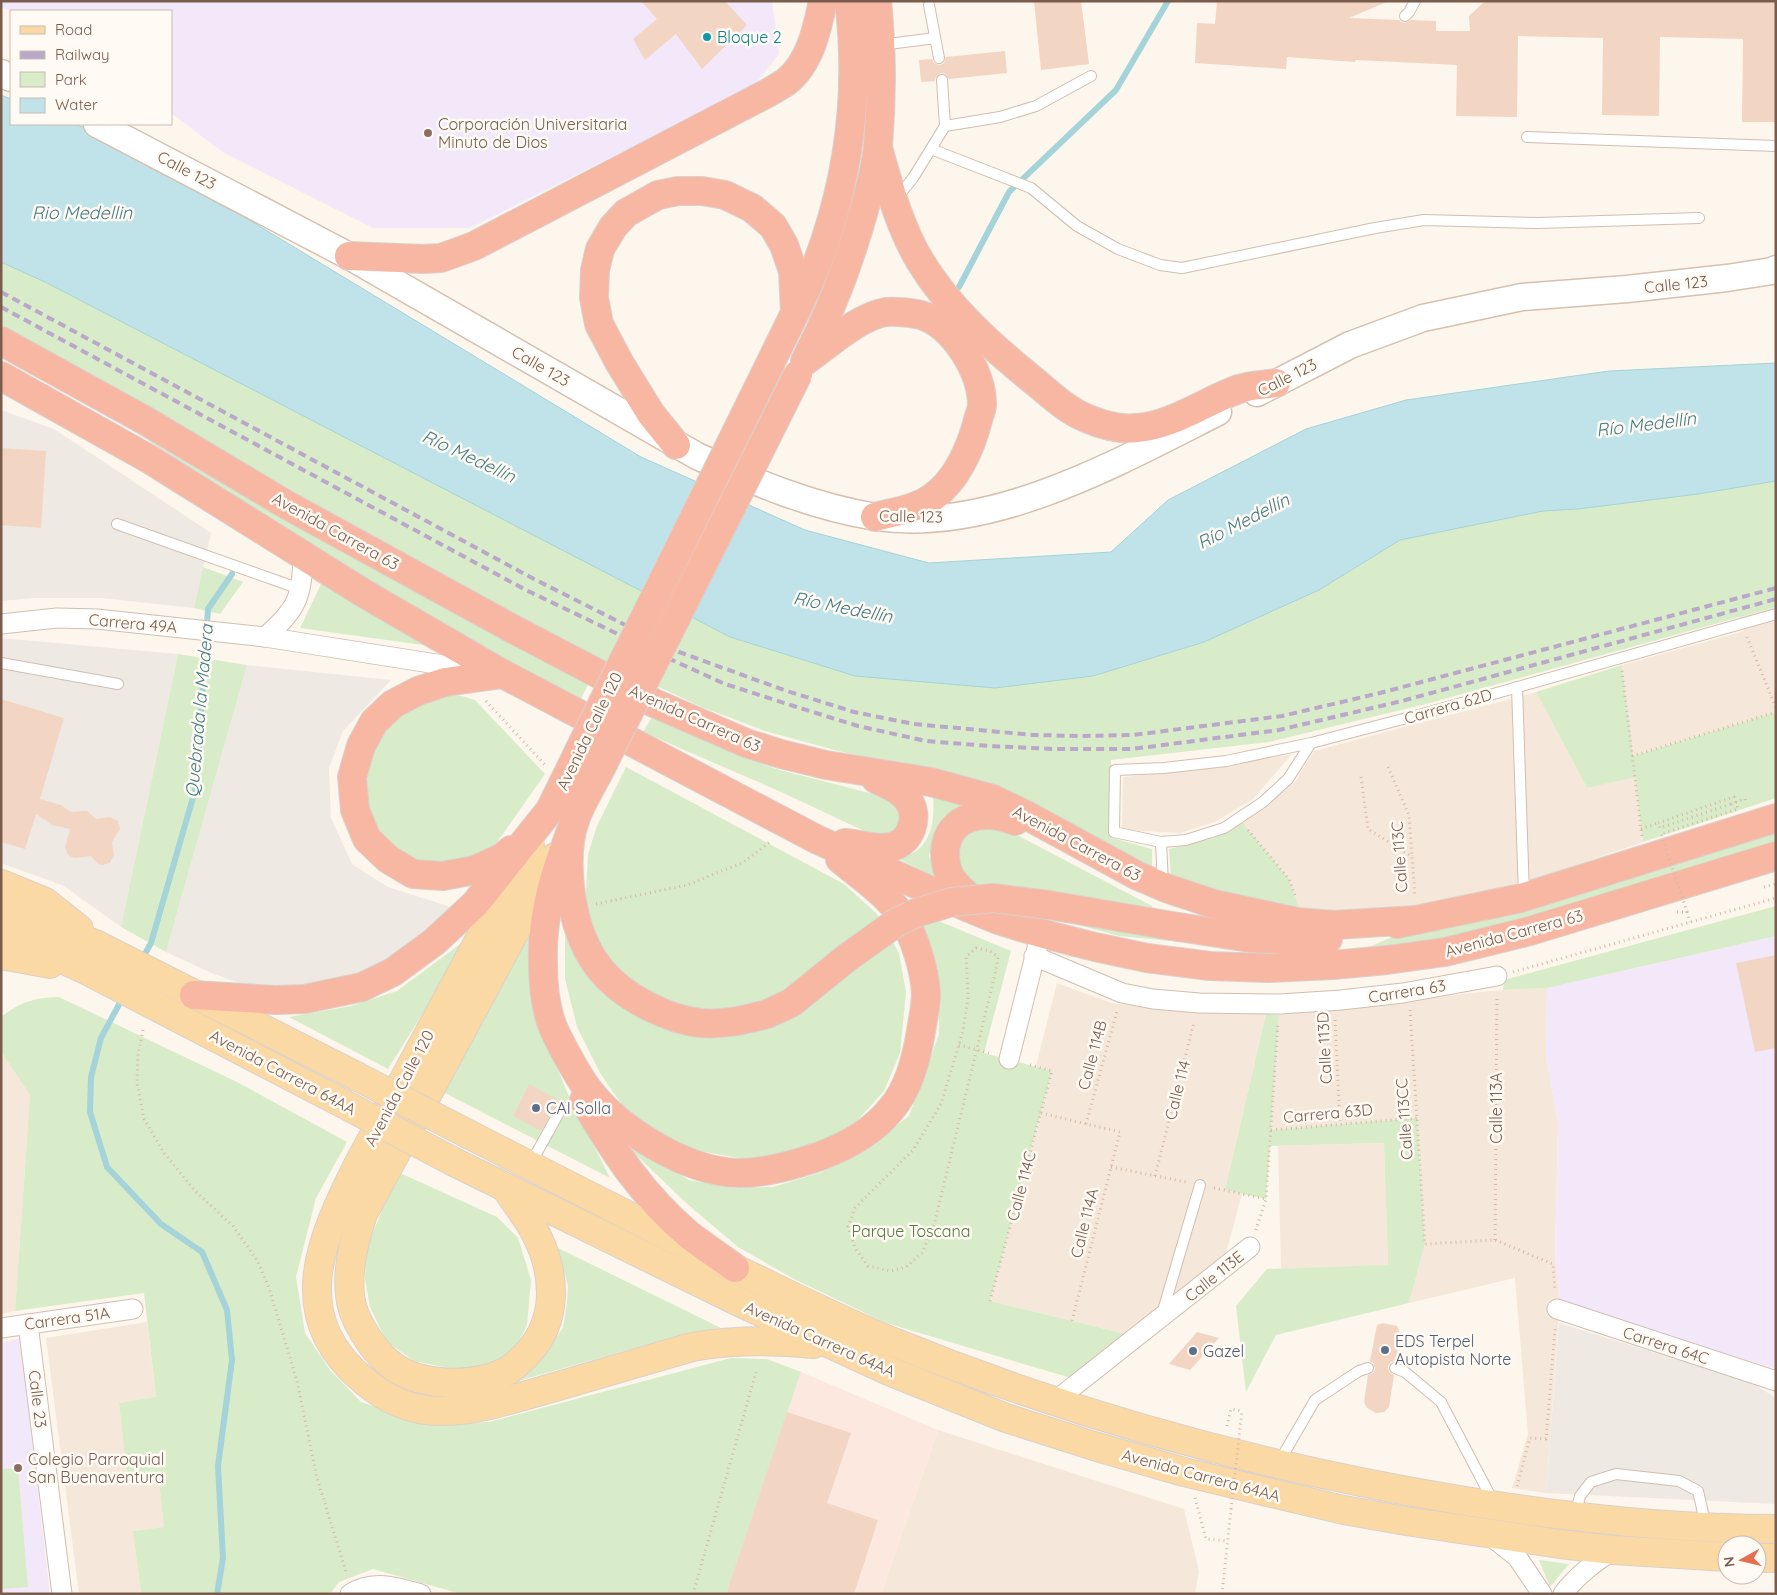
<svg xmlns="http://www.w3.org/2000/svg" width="1777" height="1595" viewBox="0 0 1777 1595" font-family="Quicksand,sans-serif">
<rect width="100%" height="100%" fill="#fdf6ec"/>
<g fill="#f5e8da">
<path d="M1776,607V712L1632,756L1622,665L1744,631L1739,617Z"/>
<path d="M1536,692L1587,788L1635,776L1643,842L1547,875L1483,892L1404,908L1347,912L1299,907L1289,879L1242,822L1295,782L1314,751Z"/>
<path d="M1292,754L1253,799L1215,822L1180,833L1141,831L1122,828L1123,777L1225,767Z"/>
<path d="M1057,983L1111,1003L1159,1009L1266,1014L1225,1190L1242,1194L1224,1260L1130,1335L990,1301L1052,1072L1036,1066Z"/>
<path d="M1547,988L1546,1056L1558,1123L1555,1259L1560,1302L1546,1493L1512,1488L1528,1434L1515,1278L1409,1303L1425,1244L1417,1118L1271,1130L1279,1015L1490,991Z"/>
<path d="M1,1039L2,1051L30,1095L15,1311L1,1314Z"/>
<path d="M1384,1143L1388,1266L1281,1269L1278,1146Z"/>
<path d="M147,1322L156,1398L119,1403L128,1484L159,1480L164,1527L133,1531L141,1594H79L46,1338Z"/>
<path d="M938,1430L1184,1509L1199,1571L1195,1594H881Z"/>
</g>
<path fill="#fde8e0" d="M801,1372L938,1430L881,1594H726Z"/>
<g fill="#efe9e4">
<path d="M1,410L54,429L211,533L194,608L101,598H34L1,601Z"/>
<path d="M1,638L178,654L121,927L64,886L1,863Z"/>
<path d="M247,665L391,680L343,731L329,768L331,818L352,864L388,887L454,908L396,959L355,977L304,988L251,987L214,974L166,952Z"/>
<path d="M1559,1323L1752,1383L1776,1398V1504L1546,1493Z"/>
</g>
<g fill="#f3e8fa">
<path d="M1,1H772L779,54L754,86L470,228H373L224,153L171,113V11H12L1,7Z"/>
<path d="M1776,936V1369L1560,1302L1555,1259L1558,1123L1546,1056L1547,988Z"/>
<path d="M20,1338L50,1594H1V1343Z"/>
</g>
<g fill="#d8ecc9">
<path d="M1,262L45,282L730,637L855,676H1093L1204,642L1319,590L1400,540L1543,511L1578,509L1698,494L1776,481V607L1426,704L1269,742L1111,760L1112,838L1152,849V869L946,774L838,751L765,731L704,708L605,662L393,548L97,379L1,330Z"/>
<path d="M128,427L390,577L589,682L580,701L381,590L286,533Z"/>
<path d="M203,567L243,582L220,614L194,608Z"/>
<path d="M322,582L430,646L300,628Z"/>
<path d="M178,654L247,665L166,952L121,927Z"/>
<path d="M1622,665L1633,756L1776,712V798L1643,842L1635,777L1587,788L1536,692Z"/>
<path d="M448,692L475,700L545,774L486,858L446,864L412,863L390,846L375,826L365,794L367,763L377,738L399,714Z"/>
<path d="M654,714L726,749L776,769L877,795C893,803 904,810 897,829L887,835L875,836L781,792L643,732Z"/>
<path d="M626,767L844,884L877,914L899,953L906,992L900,1053L884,1091L855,1123L807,1149L750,1160L700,1151L656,1134L625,1109L600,1073L577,1027L565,979V932L590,977L619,1006L656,1024L690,1014L628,984L600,949L587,915L586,893L588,854L597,826Z"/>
<path d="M933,796L967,802L944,816L934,834L929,856L937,878L899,859C906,856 915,853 920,848C934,833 934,815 933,796Z"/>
<path d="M1242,822L1289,879L1299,907L1255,901L1171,877L1169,849L1214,838Z"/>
<path d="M979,824L1013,833L1152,906V932L1233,947L1119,936L1011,906L971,890L957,873L956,844Z"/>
<path d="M1776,830V847L1550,914L1422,943L1358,952L1410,929Z"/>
<path d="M1776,906V936L1547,988L1503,990L1504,980Z"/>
<path d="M912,910L1011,951L984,1053L1052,1071L990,1301L1130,1335L1071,1378L886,1323L794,1279L738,1247L685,1202L629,1148L655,1160L689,1180L735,1188L773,1187L822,1172L863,1150L909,1116L939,1034L938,969Z"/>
<path d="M536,912L546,1040L567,1092L610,1178L441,1091Z"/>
<path d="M471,936L388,1069L289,1017L351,1006L397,991Z"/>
<path d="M59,997L237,1082L347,1142L316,1198L296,1277L305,1333L330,1370L361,1402L426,1424L489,1422L731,1358L767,1359L801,1372L726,1594H461L373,1569L339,1582L330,1594H141L133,1531L164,1527L159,1481L128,1484L119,1403L156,1397L144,1293L15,1311L30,1095L1,1051V1017C22,1001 34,998 59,997Z"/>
<path d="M1266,1014L1279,1015L1271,1130L1417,1118L1425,1244L1409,1303L1276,1335L1246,1392L1236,1306L1267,1269L1388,1265L1384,1143L1270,1146L1266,1199L1225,1190Z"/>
<path d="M398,1172L497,1217L518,1238L531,1280L527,1325L514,1351L489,1367L458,1370L414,1361L386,1341L370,1307L365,1279L366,1249Z"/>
<path d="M558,1248L721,1328L680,1335L529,1378L474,1396L547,1349L563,1328L567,1303L568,1286Z"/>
<path d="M18,1468L28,1587L1,1589V1469Z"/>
<path d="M1539,1560L1569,1564L1550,1587Z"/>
</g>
<path fill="#bfe3e8" stroke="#a5d3da" d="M1,95L11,99V124H74L117,140L641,457L805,530L929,563L1111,552L1168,500L1306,429L1406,400L1609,371L1776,363V481L1698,494L1578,509L1543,511L1400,540L1319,590L1204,642L1093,676L995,688L855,676L730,637L45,282L1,262Z"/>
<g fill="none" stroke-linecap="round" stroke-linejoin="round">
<g stroke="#a5d3da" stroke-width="6">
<path d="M959,287L1009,192L1116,90L1168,1"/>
<path d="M141,961L151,943L196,787L208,609L232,574"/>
<path d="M123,997L101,1038L91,1077L90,1112L107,1167L161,1224L202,1252L227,1310L232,1360L218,1466L223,1558L217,1594"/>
</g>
</g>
<g fill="#f3d5c3">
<path d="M641,1H725L747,25L702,69L676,34L645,60L633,39L657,19Z"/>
<path d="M1034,1H1081L1089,64L1041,70Z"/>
<path d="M1217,1H1389L1349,18L1399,20L1404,23L1411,20L1436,21V31H1470L1469,16L1485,1H1776V122H1742L1743,39L1660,37L1659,116L1602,115L1603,38L1518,36L1517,117L1456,116L1457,65L1356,60L1355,62L1287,57L1286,69L1195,63L1197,23L1215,24Z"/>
<path d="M1005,51L1007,73L949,79L945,74L941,73L936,77L935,81L921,82L919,60L932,59L934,63L940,65L944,63L946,57Z"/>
<path d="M1,448L46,451L41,528L1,525Z"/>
<path d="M1,699L64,718L40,799L61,805L71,812L83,811H87L96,819L110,817L118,821L120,829L112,842L114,855L110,863L102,865L98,864L91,856L75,858L72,857L68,855L65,847L70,829L52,825L36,814L25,849L1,842Z"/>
<path d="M1776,955V1048L1755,1052L1736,963Z"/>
<path d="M529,1084L560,1101L556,1104L541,1131L513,1116Z"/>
<path d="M1383,1323L1397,1326L1400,1333L1396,1361L1391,1362L1388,1366L1389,1372L1394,1375L1389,1407L1384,1412L1376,1413L1367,1408L1364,1402L1368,1375L1373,1373L1375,1369L1373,1363L1370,1361L1377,1325Z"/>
<path d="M1197,1332L1219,1338L1190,1370L1169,1364Z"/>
<path d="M787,1412L851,1433L827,1503L878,1520L854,1594H726Z"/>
</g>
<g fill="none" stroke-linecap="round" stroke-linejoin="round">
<defs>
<g id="lane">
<path d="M929,5L939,58"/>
<path d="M1405,16L1409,12L1415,1"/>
<path d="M881,45L935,38"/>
<path d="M945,126L1000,117L1036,106L1091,76"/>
<path d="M1527,137L1776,146"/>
<path d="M931,149L1031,188L1077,226L1118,249L1160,265L1182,268L1375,228L1424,220L1538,223L1699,218"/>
<path d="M896,199L913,178L945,126L942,80"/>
<path d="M117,524L300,589"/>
<path d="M1,663L118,684"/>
<path d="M1517,687L1524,896"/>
<path d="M1311,743L1288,779L1263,802L1224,828L1186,840L1161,842L1114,832L1115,770L1164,768L1226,761L1311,743L1426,713L1776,614"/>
<path d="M1161,842L1163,884"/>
<path d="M530,1165L562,1107"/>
<path d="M1162,1314L1200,1185"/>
<path d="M1395,1368L1405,1372L1441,1402L1494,1503"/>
<path d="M1279,1462L1315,1400L1359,1371L1368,1368"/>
<path d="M1575,1515L1580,1496L1591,1482L1616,1474L1679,1481L1698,1491L1706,1526"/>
</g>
<g id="street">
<path d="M1,624L57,618L97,619L265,637L481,671"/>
<path d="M265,637C297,609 302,598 303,556"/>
<path d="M1034,956L1122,993L1153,999L1199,1003L1280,1004L1341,1000L1403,993L1497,976"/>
<path d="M1009,1059L1038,944"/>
<path d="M1557,1309L1776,1381"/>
<path d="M28,1324L62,1594"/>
<path d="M1,1328L133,1309"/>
<path d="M1055,1401L1250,1247"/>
<path d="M1488,1534L1517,1557L1542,1594"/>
<path d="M350,1594C373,1579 397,1587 421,1594"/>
<path d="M1563,1594C1577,1575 1594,1563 1613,1550"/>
</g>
<g id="secondary">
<path d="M1,73L11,78"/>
<path d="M97,124L349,256L697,456C754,482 813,507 876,517C991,534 1117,463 1218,412"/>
<path d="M1257,393L1350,345L1423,318L1522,297L1627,289L1727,278L1772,271L1776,269"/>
</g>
<g id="primary">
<path d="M530,846L360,1161C322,1236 285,1314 362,1379C386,1400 412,1412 444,1411C482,1410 519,1397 555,1387C600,1374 646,1360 692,1347C733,1340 773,1340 814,1344"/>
<path d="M1,884L45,902L79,929"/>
<path d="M1,906L97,945L356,1076"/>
<path d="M1,931L84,969L342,1103"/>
<path d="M1,955L50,964"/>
<path d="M470,1135C562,1182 655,1230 748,1275C796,1298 844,1322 893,1342C1075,1416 1265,1468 1459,1500C1563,1517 1670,1529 1776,1529"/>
<path d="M454,1162L739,1302L889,1371L1006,1418L1094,1446L1184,1472L1276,1494L1344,1510L1406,1521L1560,1544L1613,1550L1727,1557"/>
<path d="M506,1188C516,1204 529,1219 537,1236C556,1275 558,1320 528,1353C521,1360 514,1368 505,1372C473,1388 417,1387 389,1363C378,1354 370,1343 363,1331C357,1321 351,1307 350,1295C347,1267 354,1240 363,1214L555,857"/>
<path d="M1757,1558H1776"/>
</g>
<g id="highway">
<path d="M878,148C889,186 899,226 920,261C949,309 991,346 1034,381C1050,394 1066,410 1086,418C1102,425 1120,430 1137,428C1174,425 1205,401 1239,389C1250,385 1264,385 1276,383"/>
<path d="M349,256L423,259L441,258L474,246L762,96C770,92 778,87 786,82C810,63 817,30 823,1"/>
<path d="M1,341L146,421L287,505L513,629L654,703L746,743L781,754L826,765L931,782L993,799L1026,815L1138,876L1166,888L1214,904L1297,922L1334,925L1416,920"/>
<path d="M808,355C832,309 850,260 864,210C870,189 876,167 878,146C882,99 882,49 877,1"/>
<path d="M805,361C827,346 859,316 886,312C894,311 917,313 924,316C955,328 982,372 982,405C982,410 979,415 978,420C971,447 957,480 933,497C917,509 894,512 875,517"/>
<path d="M770,364C790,322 812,282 826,238C851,162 859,81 849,1"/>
<path d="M1,376L149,459L365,594L503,674L816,839L969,908L998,920L1040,933L1095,947L1147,958L1210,966L1268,968L1333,965L1387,960L1445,952L1530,931L1776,856"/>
<path d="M676,445L651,414L619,362L599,324L594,298L595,270L600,249L613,227L626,213L658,195L678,191H702L725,195L752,208L773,226L784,245L793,271L795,312"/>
<path d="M503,674L445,682L418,691L393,704L374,722L361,746L352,777L355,810L367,839L388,859L413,874L443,876L475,870L503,857L511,850"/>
<path d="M604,762C595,781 582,800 575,820C567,842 568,872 571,895C579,949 601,983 650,1007C666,1015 682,1021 700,1023C723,1025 745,1020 767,1014"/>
<path d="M575,820C557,867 541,911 543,963C543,982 545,1004 551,1022C557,1039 576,1072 586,1087C617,1129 686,1172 739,1173C767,1173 794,1165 820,1156C847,1146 874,1131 892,1108C909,1088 917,1056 921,1031C923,1019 926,1006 926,994C925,970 914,935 901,915C886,893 860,876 840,859"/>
<path d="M845,843C859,844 877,850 891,847C911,843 920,816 908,800C900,789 888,785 876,779"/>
<path d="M982,907C971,898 959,890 951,878C947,871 945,860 945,852C947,814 986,809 1015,821"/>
<path d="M1397,924L1521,898L1776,818"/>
<path d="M1172,926L1250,938L1291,940L1328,939"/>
<path d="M194,995L275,1000L305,999L362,987L393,972L434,942L475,904L550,810L577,755"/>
<path d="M584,1100C612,1150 644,1197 688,1234C703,1246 720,1257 735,1268"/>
</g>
</defs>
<use href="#lane" stroke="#d1beb0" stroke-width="12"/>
<use href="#street" stroke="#d1beb0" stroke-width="21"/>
<use href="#secondary" stroke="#d6c0b0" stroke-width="29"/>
<use href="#primary" stroke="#dad1cd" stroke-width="30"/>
<use href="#highway" stroke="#dad1cd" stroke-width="30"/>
<g stroke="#d9b8a5" stroke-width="3" stroke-dasharray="1 4" stroke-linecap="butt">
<path d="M1747,637L1776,708"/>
<path d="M1622,671L1642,837"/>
<path d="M486,701L546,766"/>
<path d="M1632,756L1776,712"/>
<path d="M1388,767L1409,815L1415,897"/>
<path d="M1361,777L1368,829L1411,856"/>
<path d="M1731,804L1745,799L1746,803"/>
<path d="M1641,829L1658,823"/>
<path d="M1248,830L1289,879L1296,898"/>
<path d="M1764,887L1776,884"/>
<path d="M596,904L687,885L744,862L771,841"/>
<path d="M1677,912H1687L1690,922"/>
<path d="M976,948L990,951L998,957L996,970L934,1225L922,1253L906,1267L890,1271L868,1266L855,1248L848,1227L855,1208L913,1150L941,1104L963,1031L968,997L966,957Z"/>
<path d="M1513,972L1776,898"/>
<path d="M1410,1010L1425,1244L1495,1240L1553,1264L1555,1290"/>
<path d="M1335,1020L1340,1124"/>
<path d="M143,1030L138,1054L137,1083L144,1119L164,1153L195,1191L233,1226L257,1260L269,1288L297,1381L317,1478L347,1575"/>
<path d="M959,1045L992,1054"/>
<path d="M1041,1113L1120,1132L1072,1321"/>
<path d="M1086,1124L1117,1011"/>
<path d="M1271,1130L1417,1118"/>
<path d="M1111,1167L1186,1182"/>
<path d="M1155,1176L1194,1022"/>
<path d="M1214,1188L1266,1199"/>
<path d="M1256,1230L1266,1199L1278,1023"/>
<path d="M1495,1240L1497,995"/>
<path d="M990,1301L1052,1071L1027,1064"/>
<path d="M1227,1426L1231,1409L1242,1411"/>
<path d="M1517,1486L1530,1438L1546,1439L1555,1329"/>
<path d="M1195,1498L1206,1539L1228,1541"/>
<path d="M693,1594L756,1372"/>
<path d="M1222,1594L1231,1509"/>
</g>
<use href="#lane" stroke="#fff" stroke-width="10"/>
<use href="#street" stroke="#fff" stroke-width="19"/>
<use href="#secondary" stroke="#fff" stroke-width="26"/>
<use href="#primary" stroke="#fbd9a5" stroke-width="28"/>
<use href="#highway" stroke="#f7b7a3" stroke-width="28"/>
<g stroke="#b9a8c9" stroke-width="4" stroke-dasharray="8 5" stroke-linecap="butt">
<path d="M1,292L534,579L679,652L784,690L854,712L914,724L1033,735L1083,736L1133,735L1282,716L1380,693L1776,588"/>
<path d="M1,307L526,590L672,660L725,684L800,708L858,726L926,741L989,746L1054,749H1132L1279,730L1402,701L1776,599"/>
</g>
<defs>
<g id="primary-bridge">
<path d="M356,1076L470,1135"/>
<path d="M342,1103L454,1162"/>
</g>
<g id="highway-bridge">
<path d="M577,755L770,364"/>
<path d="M604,762L798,374"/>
<path d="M767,1014L791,1003L848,957L897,922L916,913L952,902L993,898L1049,905L1172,926"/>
</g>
</defs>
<use href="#primary-bridge" stroke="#dad1cd" stroke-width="30" stroke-linecap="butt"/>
<use href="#highway-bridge" stroke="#dad1cd" stroke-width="30" stroke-linecap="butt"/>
<g stroke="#d9b8a5" stroke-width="3" stroke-dasharray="1 4" stroke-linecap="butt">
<path d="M1687,912L1661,834L1738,809L1734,797L1658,823L1660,828L1731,804"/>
<path d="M1231,1509L1242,1411"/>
</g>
<use href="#primary-bridge" stroke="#fbd9a5" stroke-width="28"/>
<use href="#highway-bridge" stroke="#f7b7a3" stroke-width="28"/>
</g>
<circle fill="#0f9aa8" stroke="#fffaf3" stroke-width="2" cx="707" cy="37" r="5"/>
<g fill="#8d6e63" stroke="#fffaf3" stroke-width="2">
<circle cx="428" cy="133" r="5"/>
<circle cx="18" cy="1468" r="5"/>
</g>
<g fill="#5c6f8a" stroke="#fffaf3" stroke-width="2">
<circle cx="536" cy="1108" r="5"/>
<circle cx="1385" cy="1350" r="5"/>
<circle cx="1193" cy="1351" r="5"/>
</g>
<g text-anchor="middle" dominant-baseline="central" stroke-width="5" stroke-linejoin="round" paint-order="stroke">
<g font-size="16" fill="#0d838f" stroke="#fffaf3" text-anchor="start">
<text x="717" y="37">Bloque 2</text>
</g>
<g font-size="16" fill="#785e54" stroke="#fffaf3" text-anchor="start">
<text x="438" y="124">Corporación Universitaria<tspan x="438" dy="18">Minuto de Dios</tspan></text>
<text x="28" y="1459">Colegio Parroquial<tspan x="28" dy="18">San Buenaventura</tspan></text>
</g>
<g font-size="16" fill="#7a5c4d" stroke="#fffaf3">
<text transform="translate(187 170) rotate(28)">Calle 123</text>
<text transform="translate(1676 284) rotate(-6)">Calle 123</text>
<text transform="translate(541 366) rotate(30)">Calle 123</text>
<text transform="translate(1287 377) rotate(-27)">Calle 123</text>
<text transform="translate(911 516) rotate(1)">Calle 123</text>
<text transform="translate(336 531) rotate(29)">Avenida Carrera 63</text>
<text transform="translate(133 623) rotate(5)">Carrera 49A</text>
<text transform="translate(1448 706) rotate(-16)">Carrera 62D</text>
<text transform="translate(695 718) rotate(24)">Avenida Carrera 63</text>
<text transform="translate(589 731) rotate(-64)">Avenida Calle 120</text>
<text transform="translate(1077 843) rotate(28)">Avenida Carrera 63</text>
<text transform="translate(1399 857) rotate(-94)">Calle 113C</text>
<text transform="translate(1514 933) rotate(-15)">Avenida Carrera 63</text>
<text transform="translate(1407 991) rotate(-9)">Carrera 63</text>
<text transform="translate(1324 1048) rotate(-93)">Calle 113D</text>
<text transform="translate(1092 1055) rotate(-75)">Calle 114B</text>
<text transform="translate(283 1072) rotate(28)">Avenida Carrera 64AA</text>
<text transform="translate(399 1088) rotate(-62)">Avenida Calle 120</text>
<text transform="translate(1177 1090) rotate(-76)">Calle 114</text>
<text transform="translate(1496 1108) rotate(-90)">Calle 113A</text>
<text transform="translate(1328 1113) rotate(-5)">Carrera 63D</text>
<text transform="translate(1404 1119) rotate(-94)">Calle 113CC</text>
<text transform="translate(1021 1186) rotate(-75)">Calle 114C</text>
<text transform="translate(1084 1223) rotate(-76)">Calle 114A</text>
<text transform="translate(1214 1276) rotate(-39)">Calle 113E</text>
<text transform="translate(67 1318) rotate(-8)">Carrera 51A</text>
<text transform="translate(820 1339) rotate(24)">Avenida Carrera 64AA</text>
<text transform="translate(1666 1345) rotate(18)">Carrera 64C</text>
<text transform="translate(38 1399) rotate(83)">Calle 23</text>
<text transform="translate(1201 1475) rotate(15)">Avenida Carrera 64AA</text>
</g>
<g font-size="16" fill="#4e5e75" stroke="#fffaf3" text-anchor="start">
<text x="546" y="1108">CAI Solla</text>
<text x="1395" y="1341">EDS Terpel<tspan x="1395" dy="18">Autopista Norte</tspan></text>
<text x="1203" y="1351">Gazel</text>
</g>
<g font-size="16" fill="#537a41" stroke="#fffaf3">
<text x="911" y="1231">Parque Toscana</text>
</g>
<g font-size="18" font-style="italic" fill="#437c86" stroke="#fffaf3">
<text x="82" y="212">Rio Medellin</text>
<text transform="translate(1646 424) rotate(-7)">Río Medellín</text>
<text transform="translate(469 456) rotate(25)">Río Medellín</text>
<text transform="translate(1243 521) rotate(-27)">Río Medellín</text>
<text transform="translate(843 607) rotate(11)">Río Medellín</text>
<text transform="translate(199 711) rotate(-85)">Quebrada la Madera</text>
</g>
</g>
<rect width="1777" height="1595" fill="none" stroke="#7a5c4d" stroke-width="5"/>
<rect x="10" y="10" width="162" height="115" fill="#fffaf3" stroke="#cabbb1"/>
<rect x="20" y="26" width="25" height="8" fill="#fbd9a5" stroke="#cabbb1"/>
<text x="55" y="35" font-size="15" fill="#7a5c4d">Road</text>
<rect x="20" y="51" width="25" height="8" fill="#b9a8c9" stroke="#cabbb1"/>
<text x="55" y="60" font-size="15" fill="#7a5c4d">Railway</text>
<rect x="20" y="72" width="25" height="15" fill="#d8ecc9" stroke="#cabbb1"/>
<text x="55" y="85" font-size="15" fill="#7a5c4d">Park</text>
<rect x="20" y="98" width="25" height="15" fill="#bfe3e8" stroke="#cabbb1"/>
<text x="55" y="110" font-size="15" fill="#7a5c4d">Water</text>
<g transform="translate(1742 1560) rotate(262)"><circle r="24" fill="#fffaf3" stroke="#cabbb1"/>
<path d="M0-4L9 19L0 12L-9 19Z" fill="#e76f51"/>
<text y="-8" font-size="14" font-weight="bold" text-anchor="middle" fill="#7a5c4d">N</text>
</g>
</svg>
